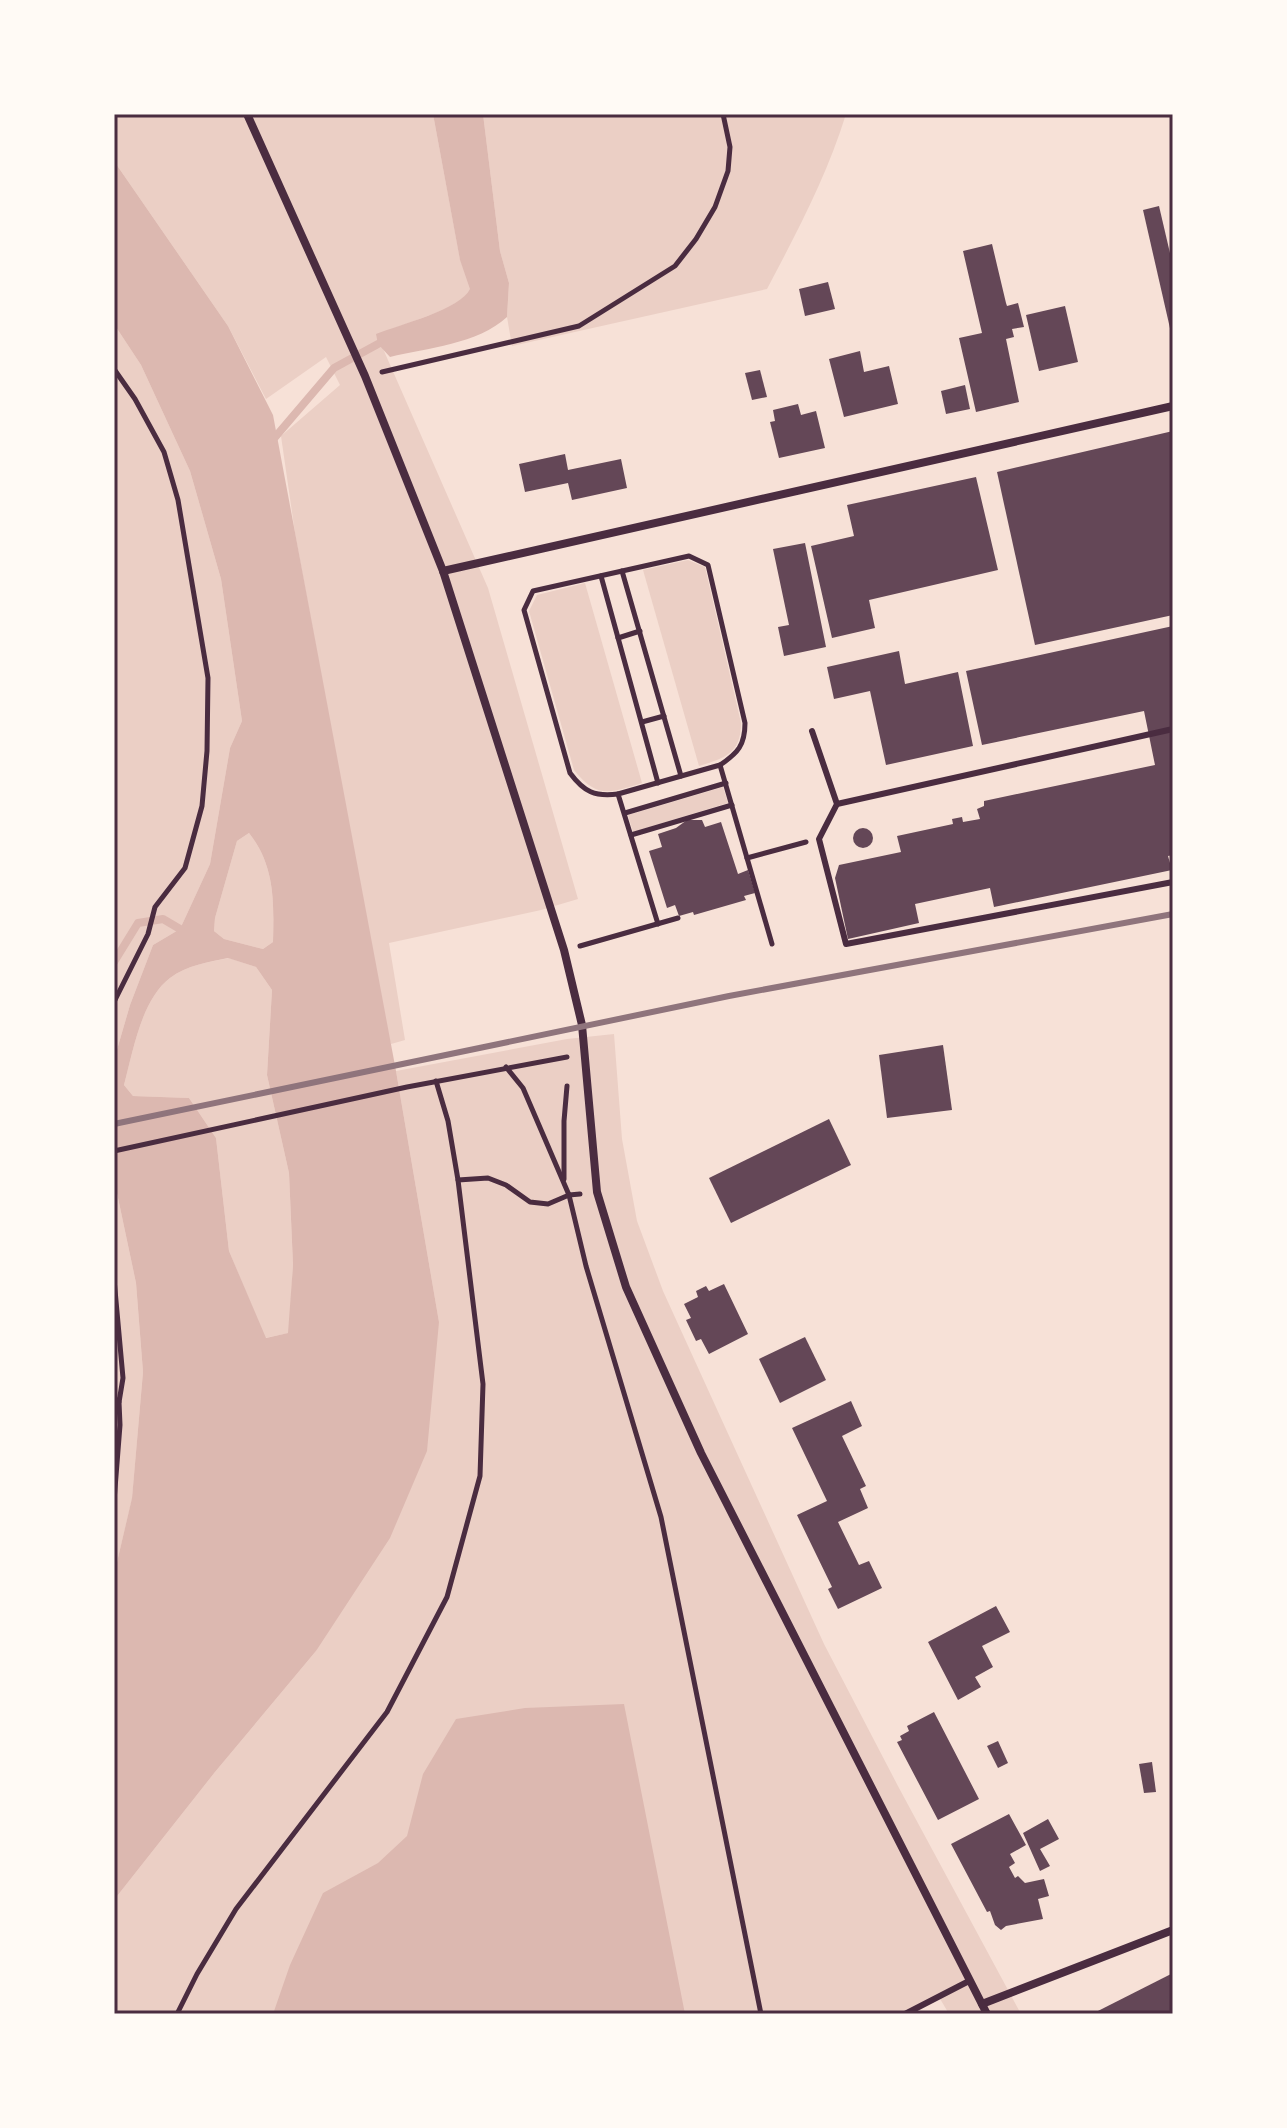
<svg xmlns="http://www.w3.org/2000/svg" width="1287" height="2128" viewBox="0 0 1287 2128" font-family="'Exo 2',sans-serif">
<rect width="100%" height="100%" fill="#f7e1d7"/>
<g fill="#ebcfc5">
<path d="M114,114H433L460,259L471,289C460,310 399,324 377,335L488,588L578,899L541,910L389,943L405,1040L391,1044L386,1029L295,533L281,436L340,385L326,357L266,399L228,326L114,161Z"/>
<path d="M483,114H846C827,176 797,232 767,289L512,346L507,317L509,283L500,251Z"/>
<path d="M114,324L141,365L190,471L221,579L242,721L230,748L210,864L180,929L153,945L130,1005L114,1060Z"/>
<path d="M688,560L705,567L741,723C741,753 725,758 699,766L643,570Z"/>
<path d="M585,583L642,783C610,793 597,799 574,770L529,611L537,595Z"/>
<path d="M723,787L728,803L633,832L628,815Z"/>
<path d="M249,833C275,866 274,902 273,942L263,949L224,939L214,931L215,918L237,841Z"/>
<path d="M229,958L256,967L272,990L267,1075L289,1173L293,1265L289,1333L265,1338L229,1251L216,1138L189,1098L133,1096L124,1085C133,1052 141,1000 170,978C187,965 209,962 229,958Z"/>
<path d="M614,1034L622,1139L637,1221L663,1291L824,1644L899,1788L1021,2014H949L939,1997L905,2014H114V1900L215,1772L316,1651L439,1322L396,1071L567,1039Z"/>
<path d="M114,1179L136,1283L143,1372L132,1499L114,1575Z"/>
</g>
<g fill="#dcb8b0" fill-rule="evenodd">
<path d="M433,114H483L500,251L509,283L507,317C478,344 427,348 390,357L378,344L376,334C399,325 461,309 470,289L460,260Z"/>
<path d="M114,161L228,326L273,415L396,1071L439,1322L427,1451L390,1538L316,1651L215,1772L114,1900V1575L132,1498L143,1372L136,1283L114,1179V1060L130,1005L153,945L180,929L210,864L230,748L242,721L221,579L190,471L141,365L114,324ZM249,833C275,866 274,902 273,942L263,949L224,939L214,931L215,918L237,841ZM228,958L256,967L272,990L267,1075L289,1173L293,1265L288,1333L266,1338L229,1251L216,1138L189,1098L133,1096L124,1085C133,1052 141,1000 170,978C187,965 209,962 228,958Z"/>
<path d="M624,1704L685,2014H273L290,1965L323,1893L378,1863L407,1836L423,1774L456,1719L525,1708Z"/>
</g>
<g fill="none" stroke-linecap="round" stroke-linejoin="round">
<g stroke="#dcb8b0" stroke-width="8">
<path d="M271,442L334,368L378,344"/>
<path d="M114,962L138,923L163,919L180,929"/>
</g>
</g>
<g fill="#644757">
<path d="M1159,206L1173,266L1172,337L1143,210Z"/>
<path d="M992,244L1006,303L1007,306L1018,303L1024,327L1012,329L1014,337L1006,339L1019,402L976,412L959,338L982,333L963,251Z"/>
<path d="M828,282L835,309L805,316L799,289Z"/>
<path d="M1065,306L1078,362L1039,371L1026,315Z"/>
<path d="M860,351L864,372L889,366L898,404L844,417L829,359Z"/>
<path d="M760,370L767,397L752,400L745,373Z"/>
<path d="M965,385L970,409L946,414L941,391Z"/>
<path d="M798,404L801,415L816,411L825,448L779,458L770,422L775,421L773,410Z"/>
<path d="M1173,431V615L1035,645L997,472Z"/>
<path d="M565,454L568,470L621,459L627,488L572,500L568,483L525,492L519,464Z"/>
<path d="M976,477L998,570L869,600L875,628L832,638L811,546L854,536L847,505Z"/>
<path d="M805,543L826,647L784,656L778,627L789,625L773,549Z"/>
<path d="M1173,626V855L1168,856L1172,870L994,907L990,888L915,904L919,923L848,939L835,878L839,865L901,852L897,836L953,824L952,819L962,817L963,822L980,819L977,809L984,806V801L1155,765L1144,711L982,745L966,671Z"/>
<path d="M899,651L905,684L958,672L973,746L886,765L870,691L834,699L827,667Z"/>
<path d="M687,820H702L705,827L721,822L738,874L748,870L755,893L744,896L746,900L694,915L693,912L679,916L675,905L667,908L649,851L662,847L658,834L676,828Z"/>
<circle cx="863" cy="838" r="10"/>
<path d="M943,1045L952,1110L887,1118L879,1055Z"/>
<path d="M829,1119L851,1165L731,1223L709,1178Z"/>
<path d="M724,1284L748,1334L709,1354L701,1339L696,1341L686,1320L691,1318L684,1304L698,1297L696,1291L706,1286L709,1291Z"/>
<path d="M805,1337L826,1380L780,1403L759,1359Z"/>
<path d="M851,1401L862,1426L842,1436L866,1486L860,1489L868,1508L838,1522L859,1565L869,1561L882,1588L838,1609L828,1589L832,1587L797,1515L827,1501L792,1428Z"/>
<path d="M996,1606L1010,1632L982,1646L993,1667L975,1677L981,1687L958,1700L928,1642Z"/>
<path d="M934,1712L979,1799L938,1820L897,1742L902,1740L900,1736L909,1731L907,1726Z"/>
<path d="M998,1741L1008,1763L998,1768L987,1746Z"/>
<path d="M1152,1762L1156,1792L1144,1793L1139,1764Z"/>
<path d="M1009,1814L1026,1845L1010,1854L1015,1863L1009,1867L1015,1878L1018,1876L1025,1883L1044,1879L1049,1896L1038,1899L1043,1919L1006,1926L1001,1930L995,1925L990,1911L987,1912L951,1844Z"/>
<path d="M1048,1819L1059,1839L1040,1849L1050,1866L1040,1871L1023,1833Z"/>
<path d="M1173,1973V2011L1166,2014H1092Z"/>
</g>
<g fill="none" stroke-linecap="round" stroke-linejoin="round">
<g stroke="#4a2c40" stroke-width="5">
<path d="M114,369L135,399L164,452L178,500L208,678L207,751L202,806L185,868L155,907L148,934L114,1002"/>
<path d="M382,372L579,326L675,266L696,239L715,207L728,171L730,147L723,114"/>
<path d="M622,571L681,776"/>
<path d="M601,576L658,783"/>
<path d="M618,638L640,631"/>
<path d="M642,722L664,716"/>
<path d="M618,794C595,797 584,792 570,773L524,610L533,591L689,556L708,565L745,723C745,745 738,753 720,765"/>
<path d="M625,813L726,783"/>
<path d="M631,835L732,805"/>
<path d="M747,858L806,842"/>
<path d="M658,924L618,794L720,765L772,944"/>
<path d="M580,946L678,918"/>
<path d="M506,1067L523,1088L569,1195L580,1194"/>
<path d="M114,1151L407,1087L567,1057"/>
<path d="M564,1179V1121L567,1086"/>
<path d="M458,1180L488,1178L506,1185L530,1202L548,1204L569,1195L586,1266L661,1517L761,2014"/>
<path d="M114,1279L123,1378L119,1402"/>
<path d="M114,1398L119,1402L120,1425L114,1501"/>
<path d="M177,2014L197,1974L236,1909L387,1712L447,1597L480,1476L483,1384L458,1180L448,1121L436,1081"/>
</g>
<g stroke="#4a2c40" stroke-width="6">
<path d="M812,731L837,804L819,839L846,944L1173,882"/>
<path d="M837,804L1173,729"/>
<path d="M905,2014L969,1981"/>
</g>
<g stroke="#4a2c40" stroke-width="8">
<path d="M247,114L365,376L443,571L564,950L582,1025L597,1192L626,1287L701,1453L987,2014"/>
<path d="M443,571L1173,406"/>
<path d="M982,2004L1173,1930"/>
</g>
<path stroke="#8f747c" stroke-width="6" d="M114,1124L729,996L1173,914"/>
</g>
<rect width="1287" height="2128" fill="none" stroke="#fffaf5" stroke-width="232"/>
<rect x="116" y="116" width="1055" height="1896" fill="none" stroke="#4a2c40" stroke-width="3"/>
</svg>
